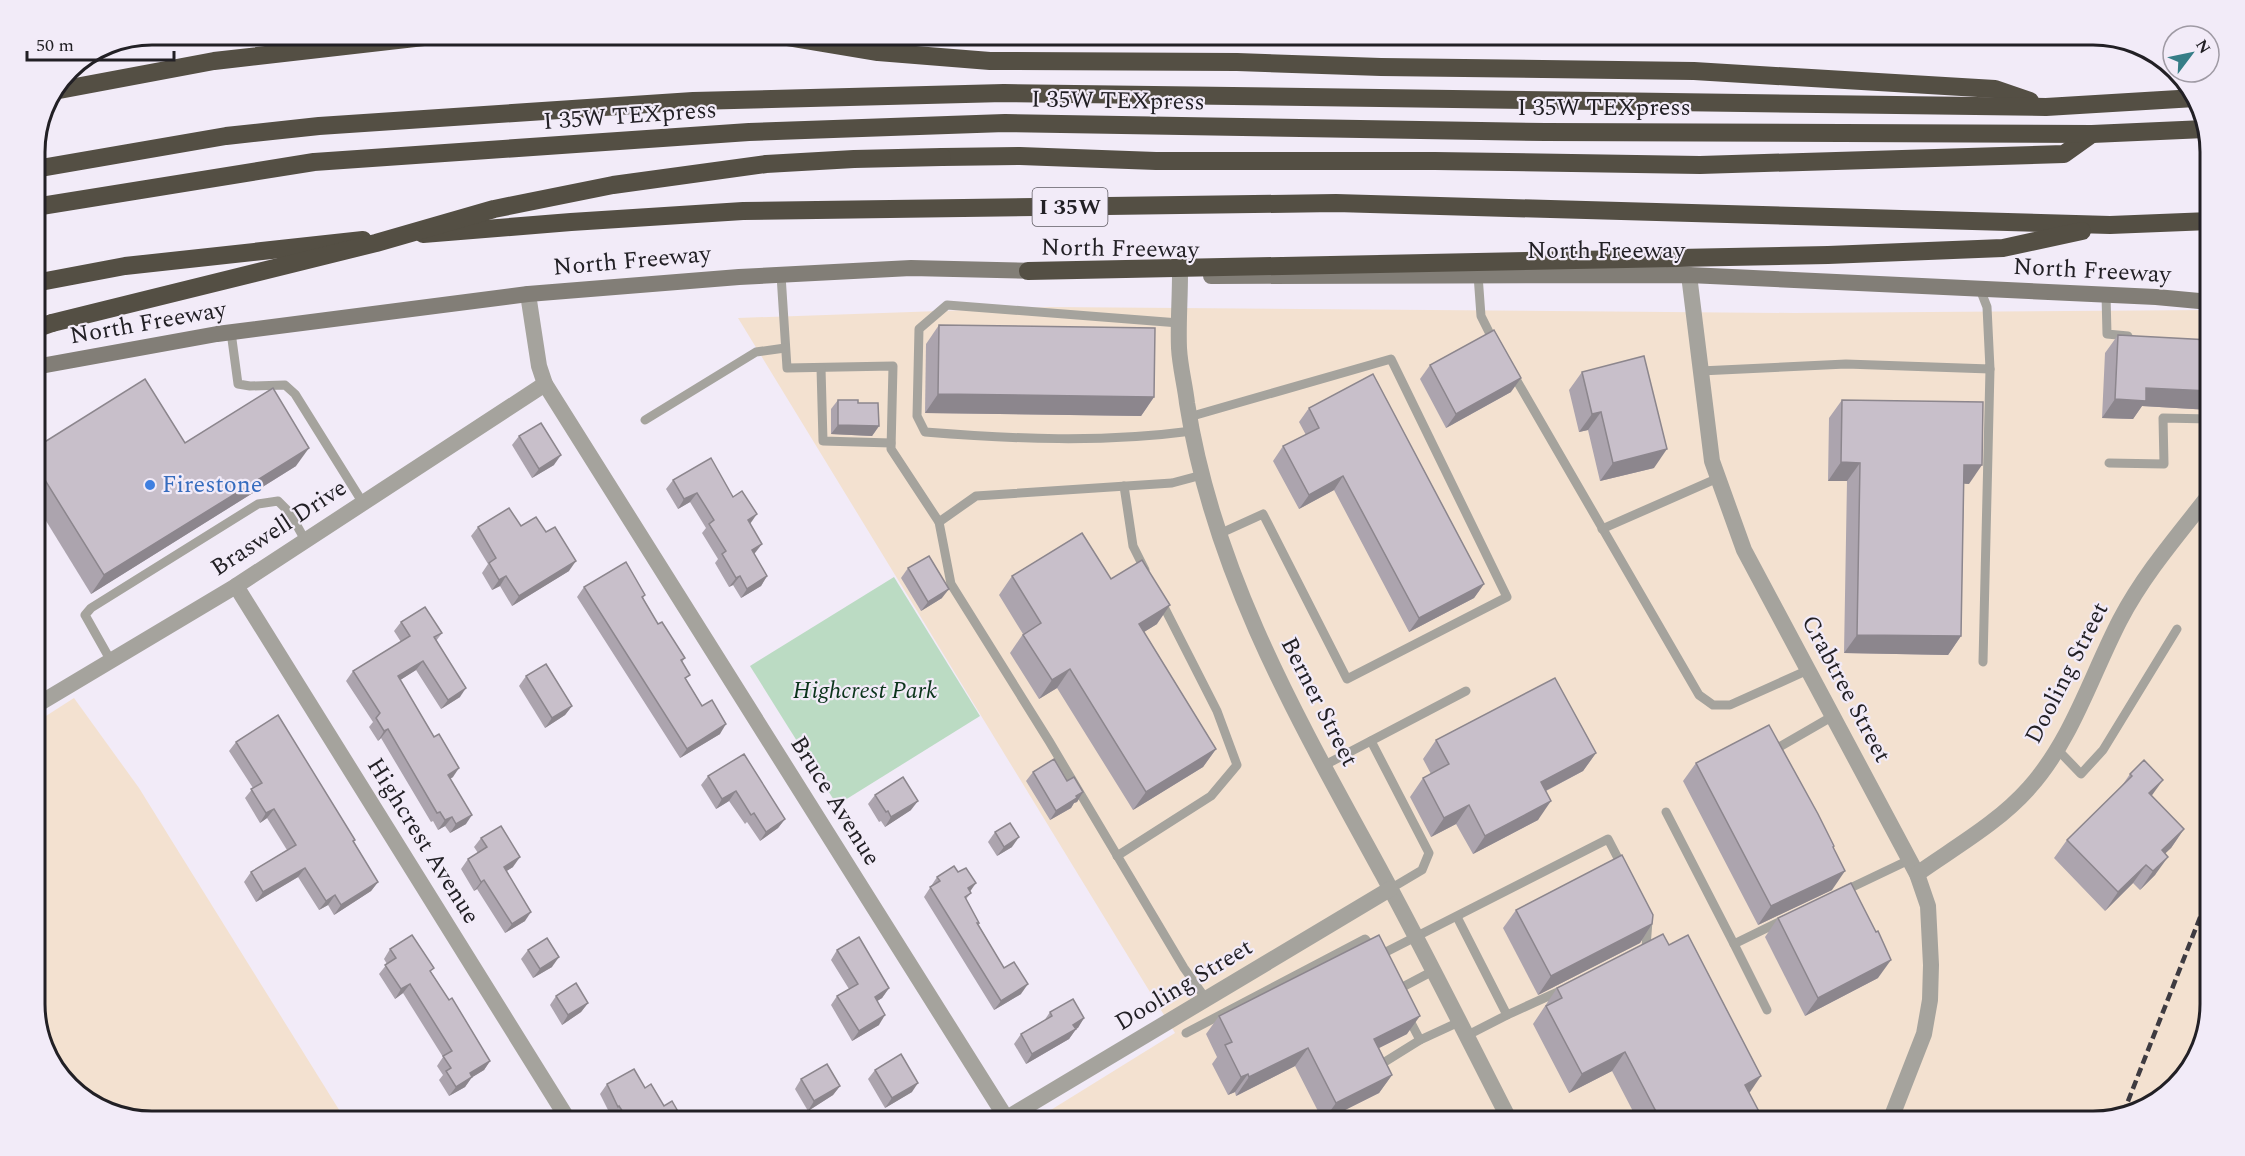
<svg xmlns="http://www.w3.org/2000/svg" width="2245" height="1156" viewBox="0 0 2245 1156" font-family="Spectral,serif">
<rect width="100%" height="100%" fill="#f2ebf8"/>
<g fill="#f3e1d0">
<path d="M1050,307L1794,313L2210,310V1004L2198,1056L2152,1106L2094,1121H1033L1175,1033L738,318Z"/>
<path d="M74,698L139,788L346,1121H152L100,1109L54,1070L35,1012V723Z"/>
</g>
<path fill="#bbdbc3" d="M894,577L980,716L837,805L750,666Z"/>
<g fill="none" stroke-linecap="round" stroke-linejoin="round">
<g stroke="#a5a39d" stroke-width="9">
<path d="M781,275L787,368L893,366L891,449L939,522"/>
<path d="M1478,275L1481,316L1494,342"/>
<path d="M2106,295L2107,334L2128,336"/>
<path d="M1179,323L947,305L919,329L917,416L925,432C1014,439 1103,443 1192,431"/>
<path d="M231,332L238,384L250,386L285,385L295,394L363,503"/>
<path d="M821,368L823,441L891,443"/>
<path d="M1700,371L1846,364L1990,369L1987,307L1980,289"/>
<path d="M1513,374L1699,695L1713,705H1730L1808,670"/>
<path d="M1189,417L1391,359L1507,597L1347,679L1263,514L1219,534"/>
<path d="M645,420L756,352L785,348"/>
<path d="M2109,463L2164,464L2163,418L2210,419"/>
<path d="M1202,475L1172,483L976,496L939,522L951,584L1049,741L1184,968L1206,999"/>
<path d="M1124,486L1133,546L1145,570"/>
<path d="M1602,529L1718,478"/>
<path d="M2204,579L2210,570"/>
<path d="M111,661L85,615L91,608L258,504L278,501L290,513L305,540"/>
<path d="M1983,662L1990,369"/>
<path d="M1371,741L1429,853L1422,870L1390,889"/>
<path d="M2057,749L2081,774L2103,750L2177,629"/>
<path d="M1776,754L1774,750L1833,716"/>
<path d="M1323,766L1466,691"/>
<path d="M1666,812L1734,944L1783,920"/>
<path d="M1117,856L1211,796L1237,765L1217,711L1161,601"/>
<path d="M1844,891L1909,860"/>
<path d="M1457,917L1507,1015L1466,1036"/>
<path d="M1734,944L1767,1010"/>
<path d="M1642,950L1646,947L1648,921"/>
<path d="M1378,956L1608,839L1622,866"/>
<path d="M1395,991L1433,971"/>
<path d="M1507,1015L1562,990"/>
<path d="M1186,1033L1365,939L1375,951"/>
<path d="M1420,1040L1459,1022"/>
<path d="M1375,1068L1420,1040L1408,1017"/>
</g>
<g stroke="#a5a39d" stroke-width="16">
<path d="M1180,274C1180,299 1178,324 1179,348C1180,367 1185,385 1187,403C1214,576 1300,723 1383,875C1427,956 1468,1039 1510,1121"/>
<path d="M1689,275L1712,461L1744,550L1917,874L1928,906L1931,965L1930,1000L1924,1034L1890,1121"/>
<path d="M528,294L539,366L545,384L1008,1121"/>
<path d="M236,586L569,1121"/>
<path d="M35,706L236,586L545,384"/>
<path d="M1917,874C1955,847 1998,823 2029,788C2072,740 2091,676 2120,620C2144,574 2178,535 2210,494"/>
<path d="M1002,1121L1390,889"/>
</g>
<g stroke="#827e77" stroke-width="16">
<path d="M1211,276L1689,275L2156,297L2210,302"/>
<path d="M35,367L217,334L528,294L739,277L911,268L1041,271"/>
</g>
<g stroke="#544f44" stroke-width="18">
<path d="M770,34L878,52L990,61L1237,62L1381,67L1694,71L1995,89L2030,101"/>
<path d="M54,91L214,61L450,34"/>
<path d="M942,157L1020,156L1156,161H1435L1700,165L2064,154L2092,134"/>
<path d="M35,169L226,136L319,126L693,101L1004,93L2046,107L2195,98"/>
<path d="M35,207L314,162L749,132L1005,123L1545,132L2092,134L2205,129"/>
<path d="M423,234L571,222L743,211L1336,203L2110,225L2210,221"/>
<path d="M1028,271L1828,255L2003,248L2082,231"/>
<path d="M35,283L125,266L363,240"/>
<path d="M35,329L52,323"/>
</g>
<path stroke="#3e3b41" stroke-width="4.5" stroke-dasharray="9 4.5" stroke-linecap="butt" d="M2123,1114L2210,892"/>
<path stroke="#544f44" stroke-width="18" d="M52,323L376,243L494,209L613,185L766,164L854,159L942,157"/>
</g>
<g fill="#aca4ae">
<path d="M939,325L1154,397L1141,416L925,413L926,344Z"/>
<path d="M2118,335L2210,340V410L2142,406L2133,419L2102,418L2105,353Z"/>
<path d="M1430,365L1511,392L1446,428L1420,379Z"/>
<path d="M1582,372L1654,468L1600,481L1588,430L1579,432L1569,390Z"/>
<path d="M838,400L858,403L879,426L872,436L831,434V409Z"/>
<path d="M1842,400L1969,484L1964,483L1961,636L1948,655L1844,653L1847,481H1828L1829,418Z"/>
<path d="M1309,408L1484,584L1474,598L1409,632L1334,490L1299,509L1273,461L1283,446L1306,435L1299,422Z"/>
<path d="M519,436L554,465L532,478L512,445Z"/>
<path d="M185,443L296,466L91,594L35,503V448Z"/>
<path d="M673,480L733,497L750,524L755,553L754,554L767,576L761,586L741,598L733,585L729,587L715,563L718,559L702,533L706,528L690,502L678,509L666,489Z"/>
<path d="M521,526L569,571L512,606L500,586L492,590L482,573L488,564L471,536L478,527Z"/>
<path d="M908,568L942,598L921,611L901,578Z"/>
<path d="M1012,576L1111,579L1157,624L1144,632L1216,749L1203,767L1133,810L1057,688L1039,699L1010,653L1023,634L999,595Z"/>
<path d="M584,587L645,595L643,598L658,624L685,658L682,662L686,680L720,734L680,758L577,597Z"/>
<path d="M401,622L442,633L436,641L460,697L441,709L416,670L400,680L453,777L450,779L466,824L450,833L445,826L438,830L433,821L431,822L381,738L378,741L369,727L373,722L346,681L353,671L401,642L394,631Z"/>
<path d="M526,676L572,706L565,715L545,728L519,686Z"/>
<path d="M1436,740L1596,753L1583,771L1546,791L1538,820L1473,854L1456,824L1431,837L1410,797L1423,778L1431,774L1423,759Z"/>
<path d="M236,742L354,842L378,882L371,891L334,915L328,905L319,910L298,877L256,902L244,882L251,872L287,850L267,818L260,823L245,798L253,788L229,751Z"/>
<path d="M1696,763L1834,846L1833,848L1832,890L1758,925L1683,781Z"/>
<path d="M1033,772L1067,781L1083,792L1077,802L1074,803L1071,808L1050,820L1026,781Z"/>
<path d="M2130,774L2184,829L2171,848L2165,853L2155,875L2140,890L2133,883L2105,911L2054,858L2067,840L2119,790Z"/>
<path d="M708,776L785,819L778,828L760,841L747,822L745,824L729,801L716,809L701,785Z"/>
<path d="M875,795L911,810L885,827L881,821L879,822L868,804Z"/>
<path d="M995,832L1012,847L997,856L988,842Z"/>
<path d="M481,838L513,867L506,871L525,921L505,933L477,889L474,891L461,869L468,859L478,853L474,847Z"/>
<path d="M937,877L970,892L971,893L966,899L979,923L978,924L1004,968L1021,994L994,1010L924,897Z"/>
<path d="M1516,910L1652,924L1640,943L1538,995L1503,928Z"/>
<path d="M1778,918L1876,932L1878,978L1805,1016L1765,937Z"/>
<path d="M390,949L431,972L449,1000L490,1061L484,1070L472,1077L465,1087L449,1096L439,1080L443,1075L437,1066L443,1057L403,993L395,999L379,974L387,964L384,959Z"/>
<path d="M528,950L552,967L533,978L521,959Z"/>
<path d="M837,950L889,988L882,998L877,1001L879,1025L852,1041L831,1005L837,996L849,989L831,960Z"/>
<path d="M1557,988L1749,1093L1764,1121H1638L1612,1071L1569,1093L1533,1024Z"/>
<path d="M556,996L588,1003L581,1012L562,1025L550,1005Z"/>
<path d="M1050,1012L1084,1018L1069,1039L1026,1064L1014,1044L1021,1034L1044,1021Z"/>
<path d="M1219,1016L1407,1034L1379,1048L1392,1075L1379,1093L1323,1121L1295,1066L1236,1096L1235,1092L1228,1095L1212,1064L1217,1057L1206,1034Z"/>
<path d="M875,1070L912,1092L885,1108L868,1079Z"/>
<path d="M801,1079L840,1086L833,1095L808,1111L795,1089Z"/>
<path d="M607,1084L645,1088L664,1106L684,1122H616L613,1116H611L600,1094Z"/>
</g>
<g fill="#8c868d">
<path d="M1521,378L1511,392L1446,428L1456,414Z"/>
<path d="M2146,388L2210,391V410L2142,406L2133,419L2102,418L2115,399Z"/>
<path d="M938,394L1154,397L1141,416L925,413Z"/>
<path d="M1601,412L1588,430L1579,432L1592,414Z"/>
<path d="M838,425L879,426L872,436L831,434Z"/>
<path d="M309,448L296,466L91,594L104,575Z"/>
<path d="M1667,449L1654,468L1600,481L1613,463Z"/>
<path d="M561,455L554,465L532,478L539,469Z"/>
<path d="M1841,462L1860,463L1847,481H1828Z"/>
<path d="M1964,465H1982L1969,484L1951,483Z"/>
<path d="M1343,476L1334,490L1299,509L1309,495Z"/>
<path d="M697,493L690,502L678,509L684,499Z"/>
<path d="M757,514L750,524L748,520Z"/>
<path d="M762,544L755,553L745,560L752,550Z"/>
<path d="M576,561L569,571L512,606L519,596Z"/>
<path d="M506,576L500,586L492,590L499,580Z"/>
<path d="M740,576L733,585L729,587L736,578Z"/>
<path d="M767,576L761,586L741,598L747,589Z"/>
<path d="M1484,584L1474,598L1409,632L1419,618Z"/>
<path d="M949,589L942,598L921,611L928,602Z"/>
<path d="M1170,605L1157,624L1126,643L1139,624Z"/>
<path d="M1857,635L1961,636L1948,655L1844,653Z"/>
<path d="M423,661L416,670L391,686L398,676Z"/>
<path d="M1070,669L1057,688L1039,699L1052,680Z"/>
<path d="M466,688L460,697L441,709L448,700Z"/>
<path d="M572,706L565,715L545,728L552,718Z"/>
<path d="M726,724L720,734L680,758L687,749Z"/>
<path d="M388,729L381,738L378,741L384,731Z"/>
<path d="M1216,749L1203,767L1133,810L1146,792Z"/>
<path d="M1596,753L1583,771L1528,800L1541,782Z"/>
<path d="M459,768L453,777L441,784L448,775Z"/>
<path d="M2163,780L2150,798L2149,793Z"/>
<path d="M736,791L729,801L716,809L722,799Z"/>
<path d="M1083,792L1077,802L1074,803L1071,808L1050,820L1056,811Z"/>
<path d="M918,801L911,810L885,827L891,817Z"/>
<path d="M1551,801L1538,820L1473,854L1485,836Z"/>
<path d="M1469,805L1456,824L1431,837L1444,818Z"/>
<path d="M274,809L267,818L260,823L266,813Z"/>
<path d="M472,815L466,824L450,833L456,824Z"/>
<path d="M452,817L445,826L438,830L445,820Z"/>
<path d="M785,819L778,828L760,841L766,832Z"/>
<path d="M2184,829L2171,848L2149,869L2162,850Z"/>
<path d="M1019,837L1012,847L997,856L1004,847Z"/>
<path d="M520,857L513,867L497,877L504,867Z"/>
<path d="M2168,857L2155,875L2140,890L2153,871Z"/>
<path d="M2146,865L2133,883L2105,911L2118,892Z"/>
<path d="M305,868L298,877L256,902L263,892Z"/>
<path d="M1845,871L1832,890L1758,925L1771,906Z"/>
<path d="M484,880L477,889L474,891L481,882Z"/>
<path d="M378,882L371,891L334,915L341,905Z"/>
<path d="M976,883L969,893L968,888Z"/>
<path d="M335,895L328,905L319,910L326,901Z"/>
<path d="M531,912L525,921L505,933L512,924Z"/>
<path d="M1652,924L1640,943L1538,995L1551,976Z"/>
<path d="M559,957L552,967L533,978L540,969Z"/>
<path d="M1891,960L1878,978L1805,1016L1818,998Z"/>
<path d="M410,984L403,993L395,999L401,989Z"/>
<path d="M1028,984L1021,994L994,1010L1001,1001Z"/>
<path d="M889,988L882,998L868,1007L875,997Z"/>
<path d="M588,1003L581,1012L562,1025L568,1015Z"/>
<path d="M885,1015L879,1025L852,1041L859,1031Z"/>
<path d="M1420,1016L1407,1034L1361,1057L1374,1039Z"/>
<path d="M1084,1018L1078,1028L1066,1034L1073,1025Z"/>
<path d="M1076,1029L1069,1039L1026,1064L1032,1054Z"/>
<path d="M1308,1048L1295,1066L1236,1096L1249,1077Z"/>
<path d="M1625,1052L1612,1071L1569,1093L1582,1074Z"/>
<path d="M490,1061L484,1070L463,1083L470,1073Z"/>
<path d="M1248,1074L1235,1092L1228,1095L1241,1077Z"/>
<path d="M1392,1075L1379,1093L1323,1121L1336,1103Z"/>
<path d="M1761,1076L1748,1095L1745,1085Z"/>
<path d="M472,1077L465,1087L449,1096L456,1087Z"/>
<path d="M918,1083L912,1092L885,1108L892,1098Z"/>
<path d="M840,1086L833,1095L808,1111L814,1101Z"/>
</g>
<g fill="#c8bfca" stroke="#8c868d" stroke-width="1.5">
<path d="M939,325L1155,328L1154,397L938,394Z"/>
<path d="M1494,330L1521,378L1456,414L1430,365Z"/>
<path d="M2118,335L2210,340V391L2146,388V401L2115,399Z"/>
<path d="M1644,356L1667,449L1613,463L1601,412L1592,414L1582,372Z"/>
<path d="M1373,374L1484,584L1419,618L1343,476L1309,495L1283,446L1319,428L1309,408Z"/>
<path d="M145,379L185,443L273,388L309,448L104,575L35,464V448Z"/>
<path d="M838,400H858V403H878L879,426L838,425Z"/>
<path d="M1842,400L1983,402L1982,465H1964L1961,636L1857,635L1860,463L1841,462Z"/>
<path d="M541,423L561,455L539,469L519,436Z"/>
<path d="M711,458L733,497L742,491L757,514L748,520L762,544L752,550L767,576L747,589L740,576L736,578L722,554L726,551L709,524L714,520L697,493L684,499L673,480Z"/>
<path d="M509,508L521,526L536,517L546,532L555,527L576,561L519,596L506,576L499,580L489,563L496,558L478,527Z"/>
<path d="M1082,533L1111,579L1142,560L1170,605L1139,624L1216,749L1146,792L1070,669L1052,680L1023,635L1041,623L1012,576Z"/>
<path d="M929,556L949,589L928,602L908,568Z"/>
<path d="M626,562L645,595L642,597L658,624L662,622L685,658L681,660L690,675L685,678L702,706L712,700L726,724L687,749L584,587Z"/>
<path d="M425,607L442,633L434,637L466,688L448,700L423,661L398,676L434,737L439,734L459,768L448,775L472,815L456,824L452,817L445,820L440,812L437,813L388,729L384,731L376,718L380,713L353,671L410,636L401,622Z"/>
<path d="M546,664L572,706L552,718L526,676Z"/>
<path d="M1555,678L1596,753L1541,782L1551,801L1485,836L1469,805L1444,818L1423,778L1449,764L1436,740Z"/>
<path d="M278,715L355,840L353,841L378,882L341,905L335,895L326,901L305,868L263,892L251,872L296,845L274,809L266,813L251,789L262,783L236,742Z"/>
<path d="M1769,725L1818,814L1834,846L1833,847L1845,871L1771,906L1696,763Z"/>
<path d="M744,754L785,819L766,832L754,813L751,815L736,791L722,799L708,776Z"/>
<path d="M1054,759L1067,781L1074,777L1083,792L1076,796L1077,798L1056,811L1033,772Z"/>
<path d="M2144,760L2163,780L2149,793L2184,829L2162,850L2168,857L2153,871L2146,865L2118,892L2067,840L2132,776L2130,774Z"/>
<path d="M903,777L918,801L891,817L888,811L886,812L875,795Z"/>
<path d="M1010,823L1019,837L1004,847L995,832Z"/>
<path d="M501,826L520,857L504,867L531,912L512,924L484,880L481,882L468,859L487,847L481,838Z"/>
<path d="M1622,855L1653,915L1652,924L1551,976L1516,910Z"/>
<path d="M954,866L958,872L966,868L976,883L968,888L971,893L965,897L979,923H977L1004,968L1014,962L1028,984L1001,1001L930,887L940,881L937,877Z"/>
<path d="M1851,883L1876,932L1878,931L1891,960L1818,998L1778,918Z"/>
<path d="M1663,934L1669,945L1688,935L1761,1076L1745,1085L1764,1121H1661L1625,1052L1582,1074L1546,1006L1562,998L1557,988Z"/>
<path d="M412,935L434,968L430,971L449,1000L452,998L490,1061L470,1073L472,1077L456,1087L446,1071L451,1068L443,1056L452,1051L410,984L401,989L385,965L396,958L390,949Z"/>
<path d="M1379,935L1420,1016L1374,1039L1392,1075L1336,1103L1308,1048L1249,1077L1248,1074L1241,1077L1225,1045L1232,1042L1219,1016Z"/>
<path d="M859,937L889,988L875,997L885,1015L859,1031L837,996L858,984L837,950Z"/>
<path d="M547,938L559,957L540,969L528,950Z"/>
<path d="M576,983L588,1003L568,1015L556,996Z"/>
<path d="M1073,999L1084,1018L1073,1025L1076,1029L1032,1054L1021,1034L1052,1016L1050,1012Z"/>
<path d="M901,1054L918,1083L892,1098L875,1070Z"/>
<path d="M827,1064L840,1086L814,1101L801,1079Z"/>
<path d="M634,1069L645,1088L651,1084L664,1106L672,1101L684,1122H630L626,1115H625L619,1106L618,1107L607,1084Z"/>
</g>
<circle fill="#3f7fe0" stroke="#f2ebf8" stroke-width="2" cx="150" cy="485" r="6"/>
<g text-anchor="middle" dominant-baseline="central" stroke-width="4.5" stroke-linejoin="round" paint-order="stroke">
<rect fill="#f2ebf8" stroke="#605d64" stroke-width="1.5" x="1032.5" y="188" width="75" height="38" rx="4.5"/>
<g font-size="22" font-weight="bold" fill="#222025">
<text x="1070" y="207">I 35W</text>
</g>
<g font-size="24" fill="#222025" stroke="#f2ebf8">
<text transform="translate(1118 101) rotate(1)">I 35W TEXpress</text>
<text x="1604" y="108">I 35W TEXpress</text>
<text transform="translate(630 116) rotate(-4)">I 35W TEXpress</text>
<text transform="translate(1120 249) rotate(1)">North Freeway</text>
<text x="1606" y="251">North Freeway</text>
<text transform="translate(632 261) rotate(-5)">North Freeway</text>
<text transform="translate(2092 271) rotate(3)">North Freeway</text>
<text transform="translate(148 323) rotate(-10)">North Freeway</text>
<text transform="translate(279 528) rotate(-33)">Braswell Drive</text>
<text transform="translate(2067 673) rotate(-63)">Dooling Street</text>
<text transform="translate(1846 689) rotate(62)">Crabtree Street</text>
<text transform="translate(1319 702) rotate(63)">Berner Street</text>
<text transform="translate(835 801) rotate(58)">Bruce Avenue</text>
<text transform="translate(423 841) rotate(58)">Highcrest Avenue</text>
<text transform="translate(1184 985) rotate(-31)">Dooling Street</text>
</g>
<g font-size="24" fill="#366cbe" stroke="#f2ebf8" text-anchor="start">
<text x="162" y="485">Firestone</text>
</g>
<g font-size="24" font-style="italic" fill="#0b341b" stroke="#f2ebf8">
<text x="865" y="691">Highcrest Park</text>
</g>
</g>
<path d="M0 0H2245V1156H0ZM152 45H2093A107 107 0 0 1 2200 152V1004A107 107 0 0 1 2093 1111H152A107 107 0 0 1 45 1004V152A107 107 0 0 1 152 45Z" fill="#f2ebf8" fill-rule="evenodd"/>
<path fill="none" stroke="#222025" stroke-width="3" d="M152 45H2093A107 107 0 0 1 2200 152V1004A107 107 0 0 1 2093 1111H152A107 107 0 0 1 45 1004V152A107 107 0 0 1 152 45Z"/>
<g transform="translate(2191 54) rotate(58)"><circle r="28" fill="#f2ebf8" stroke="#9f9aa4" stroke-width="1.5"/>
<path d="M0-4.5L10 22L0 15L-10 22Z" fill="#367d87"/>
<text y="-9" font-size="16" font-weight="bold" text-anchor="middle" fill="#222025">N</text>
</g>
<path d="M27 51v9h147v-9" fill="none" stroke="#222025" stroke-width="3"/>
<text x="36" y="51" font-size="18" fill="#222025" stroke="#f2ebf8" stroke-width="4.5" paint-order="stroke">50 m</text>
</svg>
